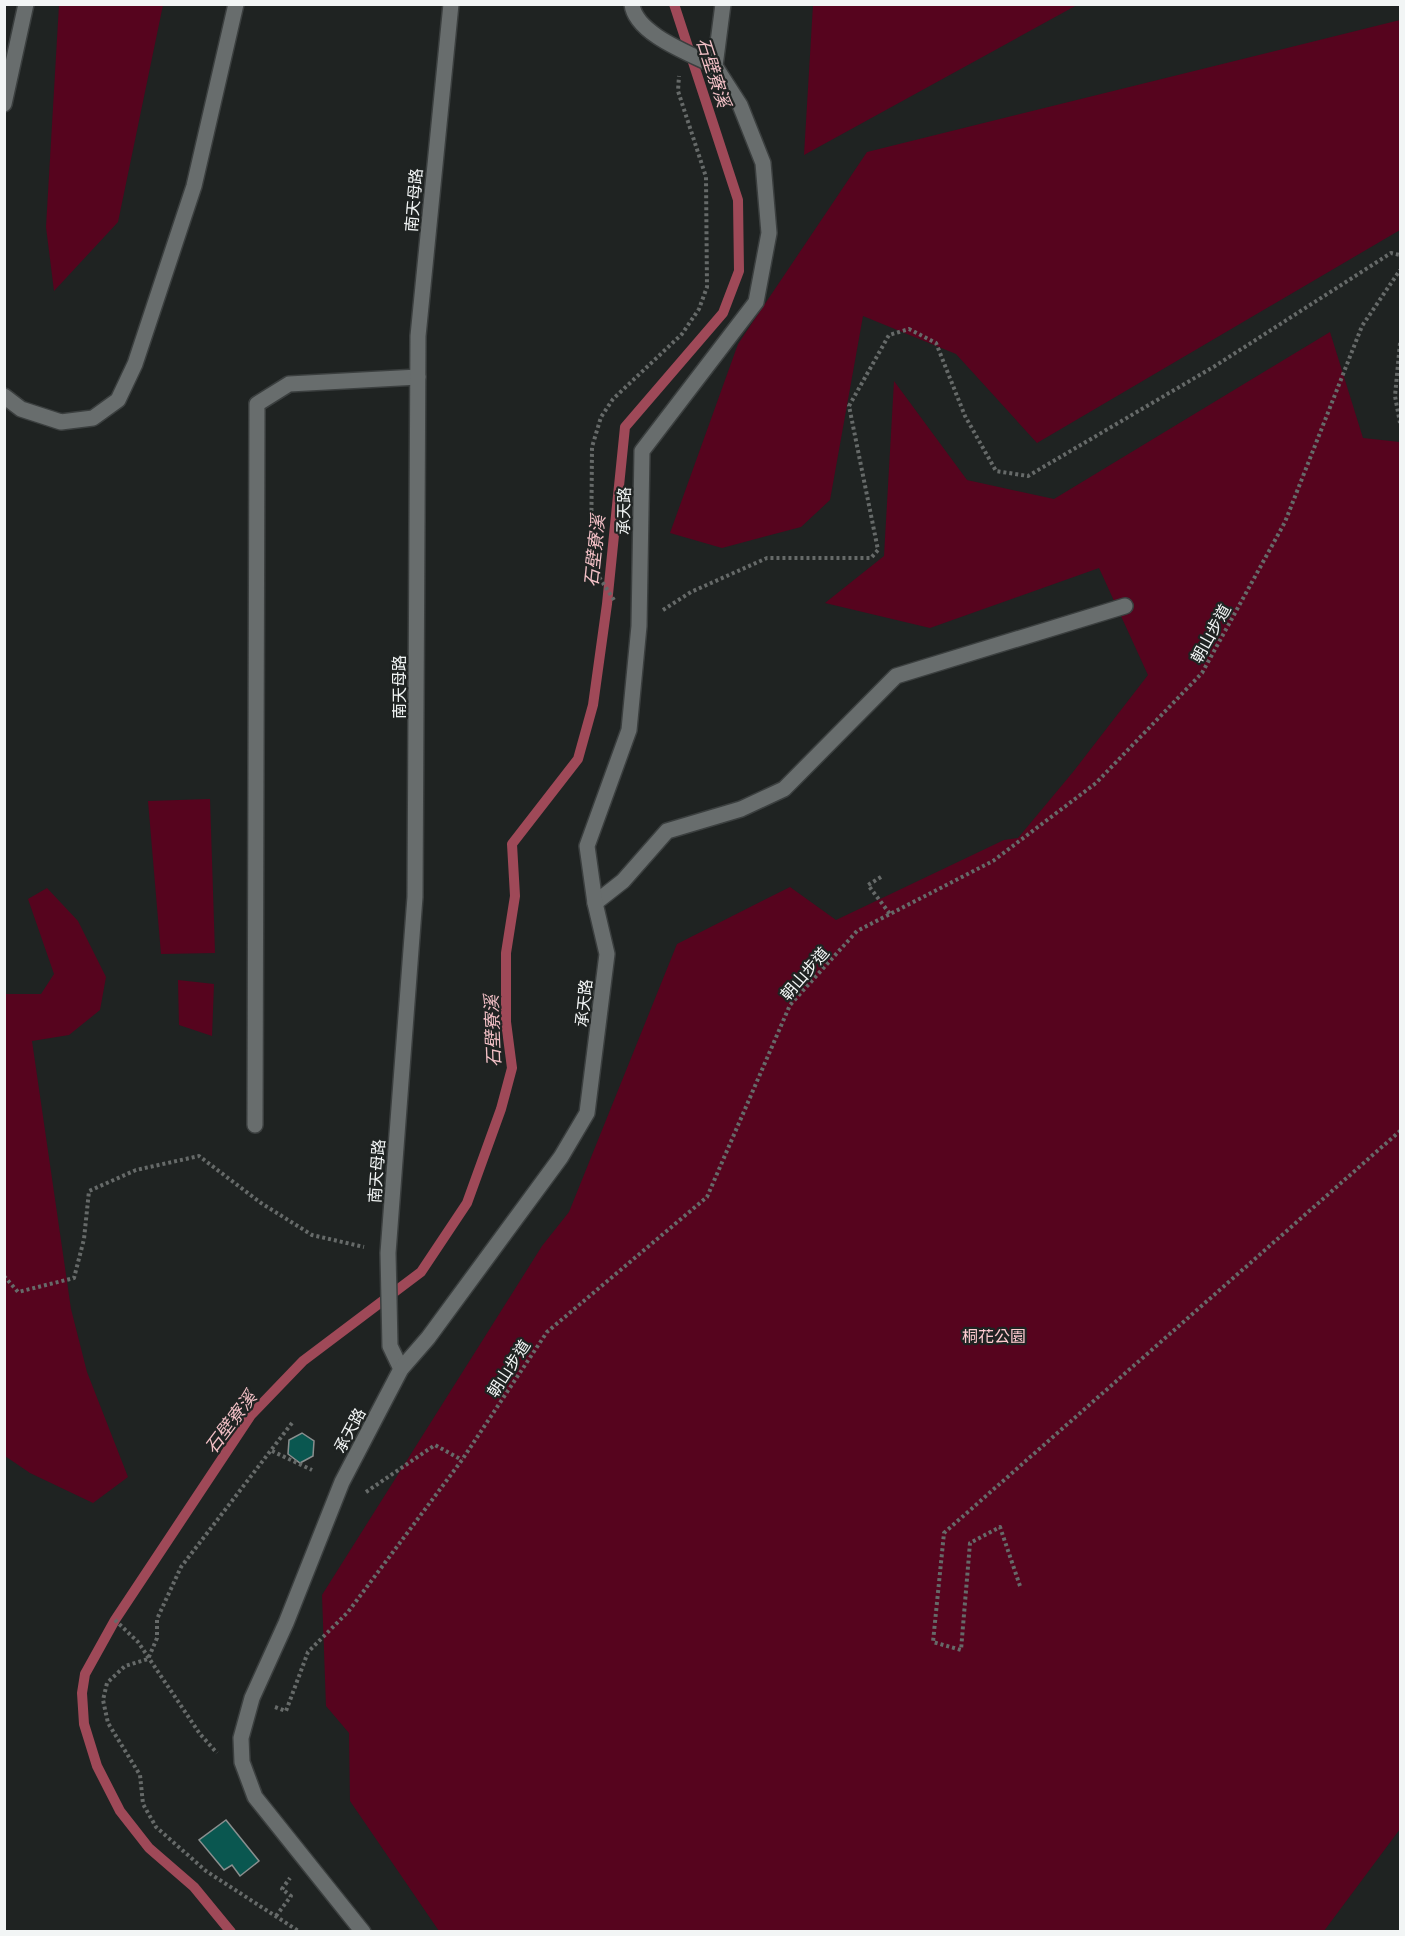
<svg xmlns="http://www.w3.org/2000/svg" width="1405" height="1936" viewBox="0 0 1405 1936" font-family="Barlow,'Noto Sans TC',sans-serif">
<rect width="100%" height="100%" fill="#1f2322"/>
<g fill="#56041e">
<path d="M59,5H163L118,222L54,291L46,227Z"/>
<path d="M813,5V4L1077,5L804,155Z"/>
<path d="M1400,20V230L1037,443L956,354L863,316L830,500L801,527L722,548L670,533L738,344L867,152Z"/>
<path d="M1330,332L1363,438L1400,442V1829L1324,1931H439L350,1801L349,1733L326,1706L322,1595L542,1246L569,1212L677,944L790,887L836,920L1004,840L1018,838L1073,772L1148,675L1099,568L930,628L825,603L884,556L894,381L967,480L1054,499Z"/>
<path d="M210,799L215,953L161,954L148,801Z"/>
<path d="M47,888L78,921L106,977L100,1010L69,1035L32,1041L71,1309L87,1372L128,1477L93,1503L30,1473L5,1456V994H41L54,974L28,899Z"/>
<path d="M178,980L214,984L212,1036L179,1025Z"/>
</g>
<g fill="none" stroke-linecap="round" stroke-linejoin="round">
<path stroke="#9f4958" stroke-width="10" d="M231,1932L194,1887L149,1848L120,1811L97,1766L84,1724L82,1693L85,1674L115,1620L251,1415L303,1361L421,1272L467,1203L501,1109L512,1068L506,1022V953L515,896L512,844L578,759L593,705L607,604L625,427L723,313L739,271L738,200L674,4"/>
</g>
<g fill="#0a5750" stroke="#8a8f8f" stroke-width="1.5">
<path d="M302,1433L314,1441L313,1456L300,1463L288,1454L289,1440Z"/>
<path d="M226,1820L259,1861L240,1876L232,1865L224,1870L199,1840Z"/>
</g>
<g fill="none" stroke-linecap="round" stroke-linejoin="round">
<defs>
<path id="lane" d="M632,4C635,34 691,54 715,66"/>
<g id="street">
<path d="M4,104L26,4"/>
<path d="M4,396L21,409L61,422L93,418L118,400L135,364L194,186L236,4"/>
<path d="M595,903L623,881L667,831L741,809L784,789L896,676L1125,606"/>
<path d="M255,1125L257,404L289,384L418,377"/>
<path d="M401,1369L390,1346L388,1253L415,897L418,336L451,4"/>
<path d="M363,1932L255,1797L242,1762L241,1738L252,1698L286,1623L342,1482L401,1369L428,1338L561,1157L587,1113L607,954L595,903L587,846L629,730L639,626L642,451L756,302L769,233L763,163L740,105L715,66L723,4"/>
</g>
</defs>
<use href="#lane" stroke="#3b3f3f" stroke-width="18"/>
<use href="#street" stroke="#3b3f3f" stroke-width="18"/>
<g stroke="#666a69" stroke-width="4" stroke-dasharray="3 3" stroke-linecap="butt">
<path d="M1400,343L1395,396L1400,423"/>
<path d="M614,600L591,565L592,447L601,417L613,399L682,334L699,309L707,287L706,177L678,91L679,76"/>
<path d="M663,610L691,592L767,558H871L878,550L849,406L889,335L909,329L936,343L965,416L996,471L1028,476L1215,366L1391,253L1400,255"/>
<path d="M881,877L868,885L890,914"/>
<path d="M4,1276L18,1292L74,1278L84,1239L89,1191L136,1170L199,1156L261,1203L312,1235L364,1247"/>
<path d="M292,1423L181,1567L157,1619V1638L148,1659L125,1666L107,1683L103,1700L108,1723L140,1775L143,1804L156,1827L206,1871L300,1932"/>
<path d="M272,1451L312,1470"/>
<path d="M366,1492L435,1445L462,1460"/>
<path d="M1020,1586L1000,1527L970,1543L961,1650L933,1642L944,1533L1400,1131"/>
<path d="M115,1620L138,1642L200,1734L217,1753"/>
<path d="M275,1707L286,1711L308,1652L348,1612L462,1460L547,1332L707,1197L790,1005L857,931L993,861L1096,783L1202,673L1285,522L1362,326L1400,270"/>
<path d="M276,1916L291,1896L282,1889L290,1878"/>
</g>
<use href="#lane" stroke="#686d6d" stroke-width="15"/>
<use href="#street" stroke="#686d6d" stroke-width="15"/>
</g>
<g text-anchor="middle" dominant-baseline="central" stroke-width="4.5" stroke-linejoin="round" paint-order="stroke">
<g font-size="16" fill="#f2f5f5" stroke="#1f2322">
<text transform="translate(413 200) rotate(-85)">南天母路</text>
<text transform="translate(623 511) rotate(-89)">承天路</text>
<text transform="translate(1210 633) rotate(-61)">朝山步道</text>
<text transform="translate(398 687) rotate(-90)">南天母路</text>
<text transform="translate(804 973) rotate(-49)">朝山步道</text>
<text transform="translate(583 1003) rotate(-84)">承天路</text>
<text transform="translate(376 1171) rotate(-86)">南天母路</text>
<text transform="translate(508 1368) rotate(-57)">朝山步道</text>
<text transform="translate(349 1430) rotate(-62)">承天路</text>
</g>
<g font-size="16" fill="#ffccd1" stroke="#1f2322">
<text x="994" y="1335">桐花公園</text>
</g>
<g font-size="18" font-style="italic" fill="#f1bfc5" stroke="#1f2322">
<text transform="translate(714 72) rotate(72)">石壁寮溪</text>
<text transform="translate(594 551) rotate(-84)">石壁寮溪</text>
<text transform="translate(492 1031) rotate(-92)">石壁寮溪</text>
<text transform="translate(230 1422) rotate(-53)">石壁寮溪</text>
</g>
</g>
<rect width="1405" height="1936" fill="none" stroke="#f2f5f5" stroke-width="12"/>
</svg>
